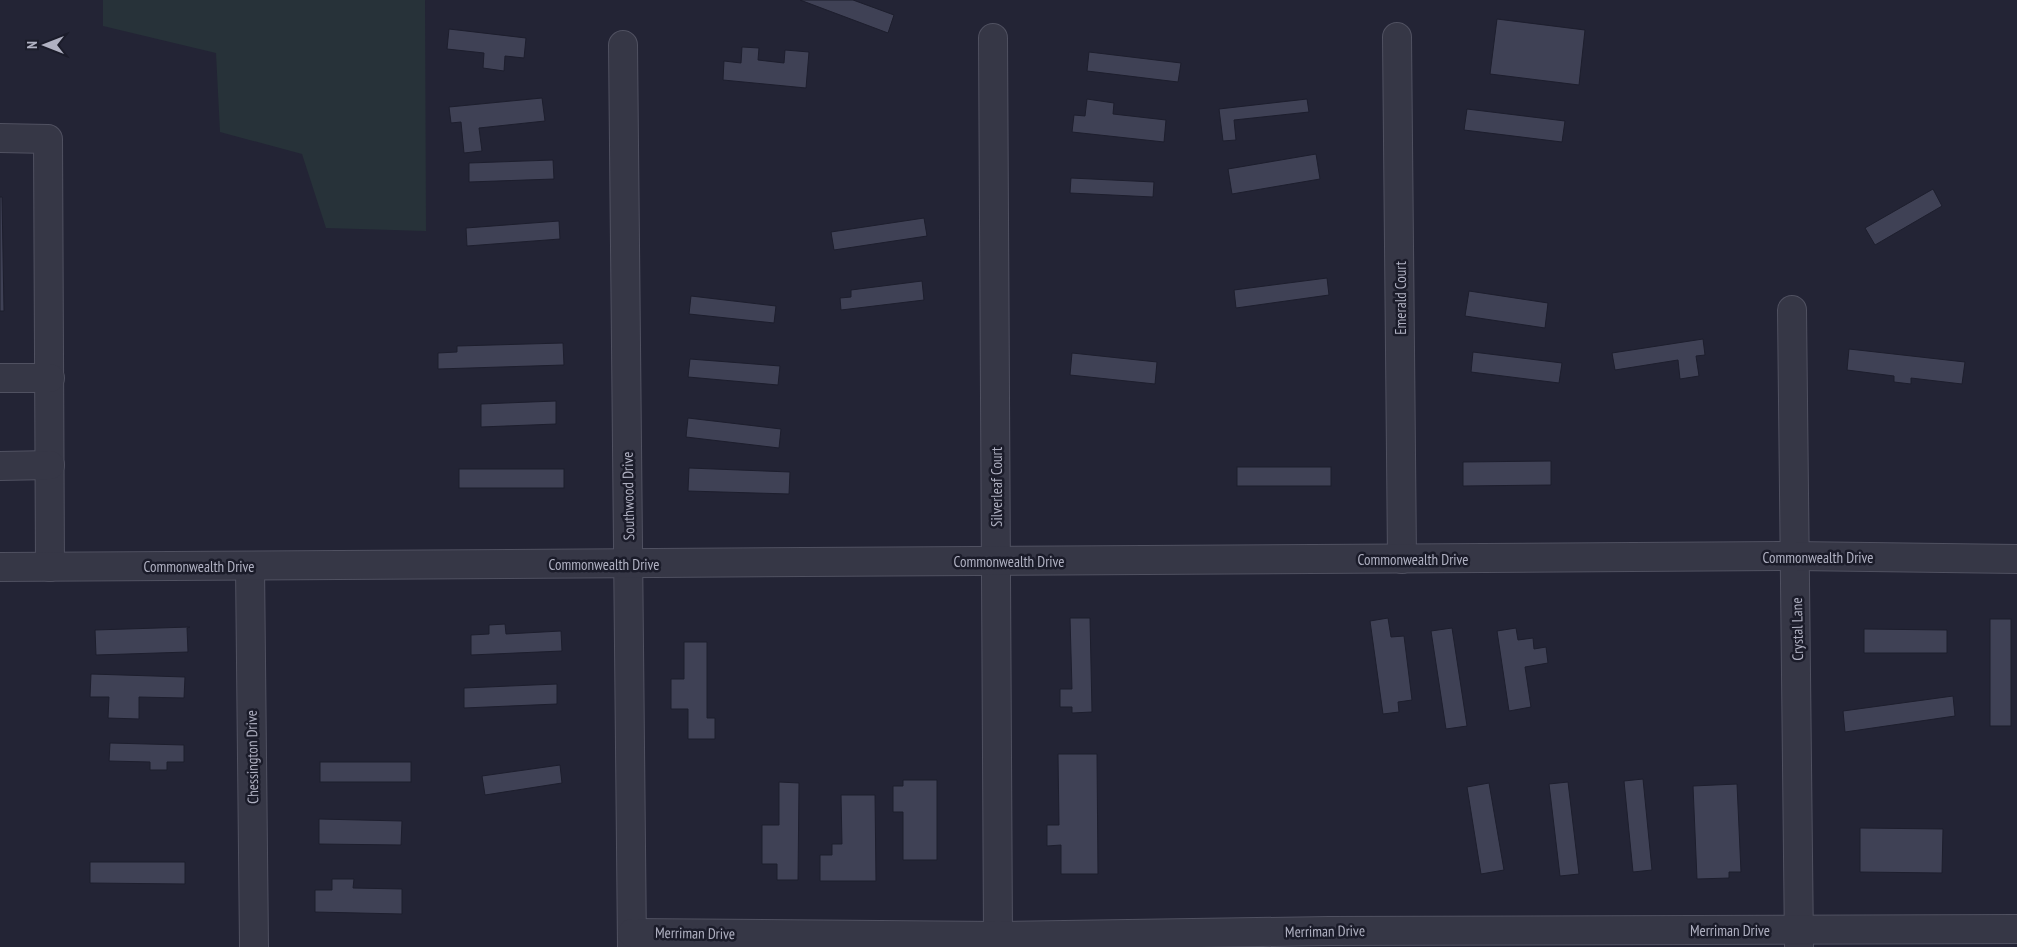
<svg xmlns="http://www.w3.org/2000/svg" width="2017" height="947" viewBox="0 0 2017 947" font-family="'PT Sans Narrow',sans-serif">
<rect width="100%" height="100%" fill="#232435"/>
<path fill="#273239" d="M103,0H425L426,231L326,228L302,154L220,132L216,53L103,26Z"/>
<g fill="#3f4155" stroke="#1d1e2d">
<path d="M800,0H853L894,15L888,33Z"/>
<path d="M1497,19L1585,30L1579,85L1490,74Z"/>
<path d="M449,29L526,38L524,58L505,56L504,71L483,68L484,53L447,49Z"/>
<path d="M742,47L759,48L758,60L784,63L785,50L809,52L806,88L723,80L724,61L741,63Z"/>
<path d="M1089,52L1181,63L1178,82L1087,71Z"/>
<path d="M542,98L545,121L479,128L482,151L464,153L461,122L451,123L449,107Z"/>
<path d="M1087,99L1114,103L1113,114L1166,120L1164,142L1072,132L1074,115L1085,116Z"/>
<path d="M1307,99L1309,112L1234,120L1236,140L1223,141L1219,109Z"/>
<path d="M1467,109L1565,121L1562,142L1464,130Z"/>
<path d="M1316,154L1320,179L1232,194L1228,169Z"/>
<path d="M553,160L554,179L469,182V163Z"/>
<path d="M1071,178L1154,182L1153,197L1070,193Z"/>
<path d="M1933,189L1942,206L1875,245L1865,228Z"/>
<path d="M0,197H2L4,311H0Z"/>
<path d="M924,218L927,236L834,250L831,232Z"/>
<path d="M559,221L560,239L467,246L466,228Z"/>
<path d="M1327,278L1329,295L1236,308L1234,290Z"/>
<path d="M922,281L924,300L841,310L840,298L851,297V290Z"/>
<path d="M1469,291L1548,303L1545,328L1465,316Z"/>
<path d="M691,296L776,306L774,323L689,314Z"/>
<path d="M1703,339L1705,355L1696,356L1699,376L1680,379L1678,360L1615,370L1612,353Z"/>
<path d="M563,343L564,365L438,369V353L457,352V346Z"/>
<path d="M1849,349L1965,362L1962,384L1911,378V384L1894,382V376L1847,370Z"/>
<path d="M1473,352L1562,363L1559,383L1471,372Z"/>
<path d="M1072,353L1157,362L1155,384L1070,375Z"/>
<path d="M690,359L780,366L778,385L688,377Z"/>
<path d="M556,401V424L481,427V404Z"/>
<path d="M688,418L781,429L779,448L686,437Z"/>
<path d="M1551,461V485L1463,486V462Z"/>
<rect x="1237" y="467" width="94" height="19"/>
<path d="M689,468L790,472L789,494L688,491Z"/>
<rect x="459" y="469" width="105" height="19"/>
<path d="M1070,618H1090L1092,712L1072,713V707H1060V689H1072Z"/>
<path d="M1388,618L1391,637L1404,636L1412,700L1398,702L1399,712L1383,714L1370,621Z"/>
<rect x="1990" y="619" width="21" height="107"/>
<path d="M505,624L506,634L561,631L562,651L471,655V635L489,634V625Z"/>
<path d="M190,627L187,628L188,652L96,655L95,630Z"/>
<path d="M1452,628L1467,726L1446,729L1431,631Z"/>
<path d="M1516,628L1518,640L1533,638L1534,649L1546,647L1548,663L1525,667L1531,707L1509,711L1497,631Z"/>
<path d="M1864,629L1947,630V653H1864Z"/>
<path d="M684,642H707V718H715V739H688V709H671V679H684Z"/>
<path d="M91,674L185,677L184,698L139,697V719L108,718L109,697H90Z"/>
<path d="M557,684V704L464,708V688Z"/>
<path d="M1953,696L1955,716L1845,732L1843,711Z"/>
<path d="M110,743L184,745V762H167V770H150V762L109,761Z"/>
<path d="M1058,754H1097L1098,874H1061V845L1047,846V825H1059Z"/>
<rect x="320" y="762" width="91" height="20"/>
<path d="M560,765L562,783L485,795L482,776Z"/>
<path d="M1643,779L1652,870L1633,872L1624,781Z"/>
<path d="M903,780H937V860H903V812H893V786H903Z"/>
<path d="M779,782L799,783L798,880H777V864H762V825H779Z"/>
<path d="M1568,782L1579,874L1560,876L1549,784Z"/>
<path d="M1489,783L1504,870L1481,874L1467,787Z"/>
<path d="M1737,784L1741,872H1729V878L1697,879L1693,786Z"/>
<path d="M841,795H875L876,881H820V855H832V844H842Z"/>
<path d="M319,819L402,821L401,845L319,844Z"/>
<path d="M1860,828L1943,829L1942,873L1860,872Z"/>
<path d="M90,862H185V884L90,883Z"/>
<path d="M332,879H354L353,888L402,889V914L315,912V890H332Z"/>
</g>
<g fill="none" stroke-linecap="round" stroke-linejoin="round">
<defs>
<g id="minor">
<path d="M1397,37L1402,559"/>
<path d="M993,38L998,936"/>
<path d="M623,45L632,947"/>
<path d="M0,138L48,139L50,567"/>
<path d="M1792,310L1799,947"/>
<path d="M0,378H50"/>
<path d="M0,466L50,465"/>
<path d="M250,566L254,947"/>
<path d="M0,567L1796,556L2017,559"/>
<path d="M632,933L998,936L1329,931L2017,929"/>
</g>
</defs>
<use href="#minor" stroke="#505161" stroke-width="30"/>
<use href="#minor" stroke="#363746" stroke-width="28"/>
</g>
<g text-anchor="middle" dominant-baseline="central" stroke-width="5" stroke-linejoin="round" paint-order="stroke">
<g font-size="15" fill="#b0b1c2" stroke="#1b1c2a">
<text transform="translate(1400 298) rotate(-90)">Emerald Court</text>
<text transform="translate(996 487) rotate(-90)">Silverleaf Court</text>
<text transform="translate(628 496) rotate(-91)">Southwood Drive</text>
<text x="1818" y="557">Commonwealth Drive</text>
<text x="1413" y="559">Commonwealth Drive</text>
<text x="1009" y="561">Commonwealth Drive</text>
<text x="604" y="564">Commonwealth Drive</text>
<text x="199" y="566">Commonwealth Drive</text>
<text transform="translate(1797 629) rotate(-91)">Crystal Lane</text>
<text transform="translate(252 757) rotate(-91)">Chessington Drive</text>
<text x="1730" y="930">Merriman Drive</text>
<text transform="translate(1325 931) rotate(-1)">Merriman Drive</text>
<text transform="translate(695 933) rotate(1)">Merriman Drive</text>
</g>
</g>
<g transform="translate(45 45) rotate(270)" stroke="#1b1c2a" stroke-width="4" paint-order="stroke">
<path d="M0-4L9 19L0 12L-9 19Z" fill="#b0b1c2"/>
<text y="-8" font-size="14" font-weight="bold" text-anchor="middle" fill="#b0b1c2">N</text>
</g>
</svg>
